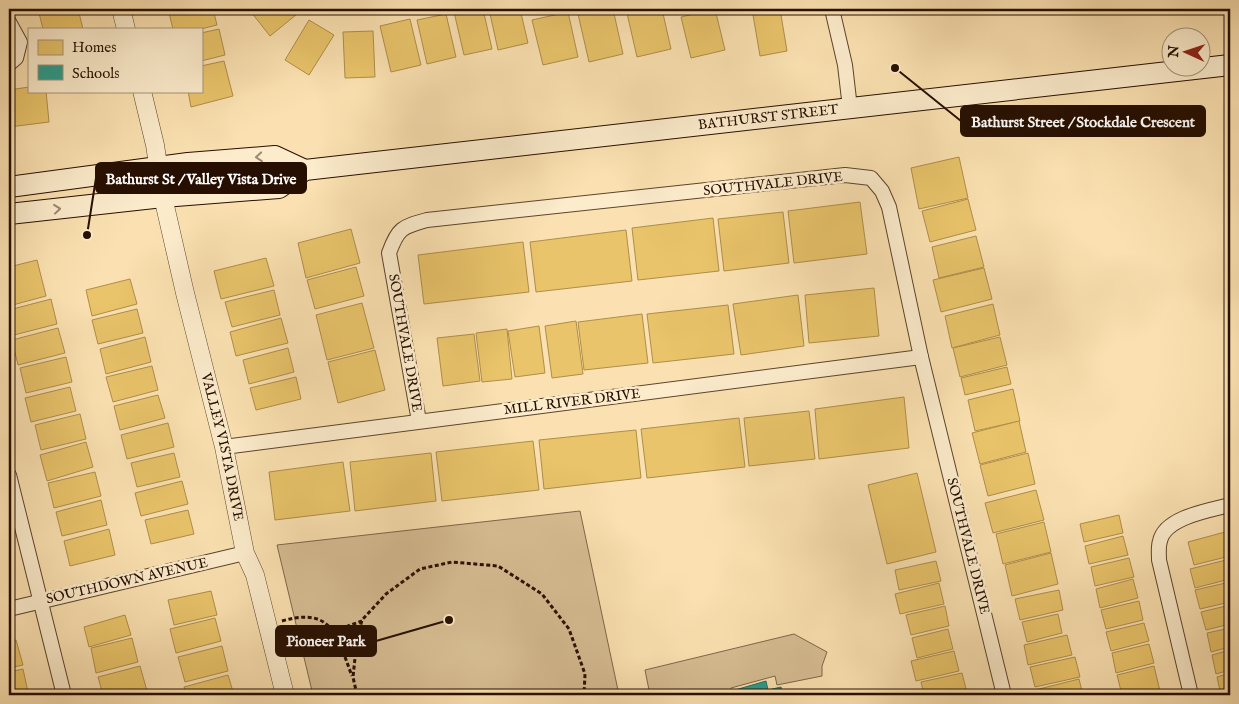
<svg xmlns="http://www.w3.org/2000/svg" width="1239" height="704" viewBox="0 0 1239 704" font-family="'IM FELL English',serif">
<rect width="100%" height="100%" fill="#fbe1b1"/>
<filter id="stains"><feTurbulence type="fractalNoise" baseFrequency=".004" numOctaves="4"/><feColorMatrix values="0 0 0 0 .2 0 0 0 0 .09 0 0 0 0 .02 0 0 0 .5 -.17"/></filter>
<radialGradient id="worn" r=".72"><stop offset=".6" stop-color="#630" stop-opacity="0"/><stop offset="1" stop-color="#630" stop-opacity=".3"/></radialGradient>
<g fill="#d7bd93" stroke="#7e664a">
<path d="M580,511L619,695H313L277,545Z"/>
<path d="M794,634L827,652L822,666V676L777,685L775,676L731,688L733,695H650L645,670Z"/>
</g>
<g fill="#e9c46a" stroke="#ae8e4a">
<path d="M38,9H78L83,29H43Z"/>
<path d="M168,9H213L217,25L201,29H173Z"/>
<path d="M255,9H301L302,10L270,36L251,12Z"/>
<path d="M469,9H483L492,49L464,55L454,12Z"/>
<path d="M489,9H520L528,43L498,50Z"/>
<path d="M602,9H613L623,54L589,62L578,14Z"/>
<path d="M626,9H662L671,49L637,57Z"/>
<path d="M715,9L725,50L691,58L681,17Z"/>
<path d="M752,9H780L787,51L760,56Z"/>
<path d="M878,9H903L880,14Z"/>
<path d="M568,12L578,57L543,65L532,20Z"/>
<path d="M446,14L456,57L427,64L417,20Z"/>
<path d="M410,19L421,65L391,72L380,26Z"/>
<path d="M309,20L334,35L309,75L285,60Z"/>
<path d="M219,29L225,55L201,61V33Z"/>
<path d="M373,31L375,77L345,78L343,32Z"/>
<path d="M224,61L233,96L191,107L188,91H201V66Z"/>
<path d="M29,87V91H46L49,122L9,127V90Z"/>
<path d="M959,157L968,198L919,209L911,168Z"/>
<path d="M968,199L976,230L930,242L922,211Z"/>
<path d="M860,202L867,254L794,263L788,211Z"/>
<path d="M783,212L789,263L724,271L718,219Z"/>
<path d="M713,218L719,271L638,280L632,228Z"/>
<path d="M351,229L360,263L306,278L298,243Z"/>
<path d="M626,230L632,281L536,292L530,242Z"/>
<path d="M976,236L984,267L939,278L932,247Z"/>
<path d="M523,242L529,292L424,304L418,255Z"/>
<path d="M266,258L274,286L221,299L214,271Z"/>
<path d="M37,260L46,296L9,306V267Z"/>
<path d="M356,267L364,296L315,309L307,280Z"/>
<path d="M984,268L992,299L941,312L933,280Z"/>
<path d="M130,279L137,304L92,316L86,290Z"/>
<path d="M874,288L879,336L809,343L805,295Z"/>
<path d="M274,290L280,315L232,327L225,302Z"/>
<path d="M798,295L804,346L741,355L733,304Z"/>
<path d="M51,299L57,324L14,335L9,310Z"/>
<path d="M362,303L374,348L327,360L316,315Z"/>
<path d="M993,304L1000,335L952,348L945,316Z"/>
<path d="M728,305L734,354L653,363L647,314Z"/>
<path d="M137,309L143,333L98,344L92,320Z"/>
<path d="M642,314L648,363L584,370L578,322Z"/>
<path d="M281,318L288,343L236,356L230,332Z"/>
<path d="M576,321L583,374L552,378L545,326Z"/>
<path d="M539,326L545,373L515,377L508,331Z"/>
<path d="M58,328L65,353L18,365L12,340Z"/>
<path d="M507,329L512,379L482,382L476,333Z"/>
<path d="M474,334L480,381L443,386L437,338Z"/>
<path d="M145,337L151,362L106,374L100,349Z"/>
<path d="M1000,337L1007,365L960,377L953,348Z"/>
<path d="M288,348L294,372L249,384L243,360Z"/>
<path d="M375,350L385,390L338,403L328,362Z"/>
<path d="M66,357L72,382L26,393L20,368Z"/>
<path d="M152,366L158,390L113,402L106,377Z"/>
<path d="M1007,367L1011,384L965,395L961,378Z"/>
<path d="M296,377L301,399L256,410L250,388Z"/>
<path d="M70,387L76,411L31,422L25,398Z"/>
<path d="M1013,389L1020,421L975,431L968,400Z"/>
<path d="M158,395L165,418L120,430L114,406Z"/>
<path d="M904,397L909,448L819,459L815,409Z"/>
<path d="M809,411L815,459L749,466L744,418Z"/>
<path d="M80,414L86,439L41,450L35,425Z"/>
<path d="M739,418L745,467L647,478L641,429Z"/>
<path d="M1019,421L1026,452L980,464L972,433Z"/>
<path d="M168,423L174,447L127,459L121,435Z"/>
<path d="M636,430L641,478L544,489L539,440Z"/>
<path d="M533,441L539,490L442,501L436,452Z"/>
<path d="M86,442L93,467L47,481L40,455Z"/>
<path d="M174,453L180,477L137,487L131,463Z"/>
<path d="M431,453L436,501L355,511L350,462Z"/>
<path d="M1028,453L1035,484L988,496L980,465Z"/>
<path d="M343,462L350,511L275,520L269,472Z"/>
<path d="M95,472L101,496L54,508L48,483Z"/>
<path d="M917,473L936,552L887,564L868,485Z"/>
<path d="M182,481L188,504L141,516L135,493Z"/>
<path d="M1036,490L1044,520L993,533L985,503Z"/>
<path d="M101,500L107,525L62,536L56,512Z"/>
<path d="M188,510L194,534L151,544L145,520Z"/>
<path d="M1119,515L1123,533L1084,542L1080,524Z"/>
<path d="M1044,522L1051,552L1003,564L996,534Z"/>
<path d="M109,529L115,555L70,566L64,541Z"/>
<path d="M1225,532L1230,556L1194,565L1188,542Z"/>
<path d="M1123,536L1128,555L1089,564L1085,546Z"/>
<path d="M1051,553L1058,584L1012,596L1005,565Z"/>
<path d="M1129,558L1134,577L1095,586L1091,567Z"/>
<path d="M1230,559V579L1195,588L1190,569Z"/>
<path d="M936,561L941,581L899,590L895,570Z"/>
<path d="M1133,579L1138,598L1100,608L1096,589Z"/>
<path d="M1230,582V602L1200,609L1195,590Z"/>
<path d="M939,583L944,604L900,614L895,594Z"/>
<path d="M1059,590L1063,610L1020,620L1015,599Z"/>
<path d="M211,591L217,615L174,625L168,600Z"/>
<path d="M1139,601L1143,620L1106,629L1101,610Z"/>
<path d="M1230,605V624L1206,630L1201,612Z"/>
<path d="M945,606L949,626L911,635L906,615Z"/>
<path d="M1058,614L1062,633L1027,642L1022,622Z"/>
<path d="M125,615L131,635L89,647L84,627Z"/>
<path d="M215,618L221,641L176,653L170,629Z"/>
<path d="M1144,623L1149,641L1111,651L1106,632Z"/>
<path d="M1230,628V647L1211,652L1207,633Z"/>
<path d="M948,629L953,649L917,658L912,638Z"/>
<path d="M1067,635L1072,655L1028,665L1024,645Z"/>
<path d="M132,638L138,662L96,673L91,648Z"/>
<path d="M16,640L23,665L9,668V642Z"/>
<path d="M1149,644L1154,663L1116,673L1112,653Z"/>
<path d="M222,646L228,671L185,682L178,657Z"/>
<path d="M1230,650V670L1216,674L1212,655Z"/>
<path d="M954,651L959,671L916,681L911,661Z"/>
<path d="M1075,657L1080,677L1035,687L1030,667Z"/>
<path d="M140,666L147,691L130,695H103L98,677Z"/>
<path d="M1154,666L1160,691L1141,695H1122L1117,675Z"/>
<path d="M23,669L28,692L9,695V672Z"/>
<path d="M962,673L967,693L956,695H924L921,682Z"/>
<path d="M1230,673V694L1221,695L1217,677Z"/>
<path d="M228,675L234,695H186L184,687Z"/>
<path d="M1079,679L1083,695H1036L1035,690Z"/>
</g>
<path fill="#2a9d8f" stroke="#297264" d="M766,681L768,690L781,687L783,695H736L735,690Z"/>
<g fill="none" stroke-linecap="round" stroke-linejoin="round">
<defs>
<g id="minor">
<path d="M832,9L845,65L850,108"/>
<path d="M9,22L20,42L16,58L9,64"/>
<path d="M419,421L389,253C398,228 402,227 427,220L845,175L871,178L882,191L889,207L921,357L1004,695"/>
<path d="M224,447L921,357"/>
<path d="M9,475L64,695"/>
<path d="M9,609L245,553"/>
<path d="M1191,695L1159,560C1159,554 1158,547 1160,541C1165,517 1211,510 1230,505"/>
</g>
<g id="tertiary">
<path d="M121,9L126,29"/>
<path id="s1" d="M142,91L155,145L163,197L185,293L224,447L245,553L255,575L285,695"/>
</g>
<g id="secondary">
<path d="M9,187L188,163L275,156L305,170"/>
<path id="s2" d="M9,214L163,197L279,188L305,170L1230,65"/>
</g>
</defs>
<use href="#minor" stroke="#5b442c" stroke-width="16"/>
<use href="#tertiary" stroke="#5b442c" stroke-width="19"/>
<use href="#secondary" stroke="#260f00" stroke-width="22"/>
<g stroke="#260f00" stroke-width="3" stroke-dasharray="4 2.5" stroke-linecap="butt">
<path d="M282,621C333,606 337,637 352,676"/>
<path d="M334,631L362,621"/>
<path d="M357,695L353,677L357,639L362,620L386,594L420,569L452,562L498,566L542,594L569,629L585,674L584,695"/>
</g>
<use href="#minor" stroke="#fceccc" stroke-width="14"/>
<use href="#tertiary" stroke="#fceccc" stroke-width="18"/>
<use href="#secondary" stroke="#fceccc" stroke-width="20"/>
</g>
<defs><path id="oneway-chevron" d="M-2-3.5L2.5 0L-2 3.5" fill="none" stroke-width="1.6" stroke-linecap="round" stroke-linejoin="round" transform="scale(1.25)"/></defs>
<g stroke="#9c8970">
<use href="#oneway-chevron" transform="translate(259 157) rotate(175)"/>
<use href="#oneway-chevron" transform="translate(57 209) rotate(-6)"/>
</g>
<g text-anchor="middle" dominant-baseline="central" stroke-width="5" stroke-linejoin="round" paint-order="stroke">
<g font-size="14" fill="#260f00" stroke="#fceccc">
<text stroke="none"><textPath href="#s2" startOffset="769">BATHURST STREET</textPath></text>
<text transform="translate(773 184) rotate(-6)">SOUTHVALE DRIVE</text>
<text transform="translate(405 343) rotate(80)">SOUTHVALE DRIVE</text>
<text transform="translate(572 402) rotate(-7)">MILL RIVER DRIVE</text>
<text stroke="none"><textPath href="#s1" startOffset="365">VALLEY VISTA DRIVE</textPath></text>
<text transform="translate(968 546) rotate(76)">SOUTHVALE DRIVE</text>
<text transform="translate(127 581) rotate(-13)">SOUTHDOWN AVENUE</text>
</g>
</g>
<path fill="none" stroke="#260f00" stroke-width="2" d="M895 68L961 121M87 235L96 178M449 620L376 641"/>
<g fill="#260f00" stroke="#fceccc" stroke-width="2">
<circle cx="895" cy="68" r="5"/>
<circle cx="87" cy="235" r="5"/>
<circle cx="449" cy="620" r="5"/>
</g>
<g fill="#260f00" stroke="#260f00" stroke-width="2">
<rect x="961" y="106" width="244" height="30" rx="5"/>
<rect x="96" y="163" width="210" height="30" rx="5"/>
<rect x="276" y="626" width="100" height="30" rx="5"/>
</g>
<g font-size="15" text-anchor="middle" font-weight="bold" fill="#fff">
<text x="1083" y="127">Bathurst Street / Stockdale Crescent</text>
<text x="201" y="184">Bathurst St / Valley Vista Drive</text>
<text x="326" y="646">Pioneer Park</text>
</g>
<rect width="1239" height="704" fill="none" stroke="#fbe1b1" stroke-width="30"/>
<rect x="10" y="10" width="1219" height="684" fill="none" stroke="#260f00" stroke-width="2.5"/>
<rect x="15" y="15" width="1209" height="674" fill="none" stroke="#260f00"/>
<rect x="28" y="28" width="175" height="65" fill="#fceccc" stroke="#a6947a"/>
<rect x="38" y="40" width="25" height="15" fill="#e9c46a" stroke="#a6947a"/>
<text x="72" y="52" font-size="15" fill="#260f00">Homes</text>
<rect x="38" y="65" width="25" height="15" fill="#2a9d8f" stroke="#a6947a"/>
<text x="72" y="78" font-size="15" fill="#260f00">Schools</text>
<g transform="translate(1186 52) rotate(273)"><circle r="24" fill="#fceccc" stroke="#a6947a"/>
<path d="M0-4L9 19L0 12L-9 19Z" fill="#8f2418"/>
<text y="-8" font-size="14" font-weight="bold" text-anchor="middle" fill="#260f00">N</text>
</g>
<rect width="100%" height="100%" filter="url(#stains)"/>
<rect width="100%" height="100%" fill="url(#worn)"/>
</svg>
